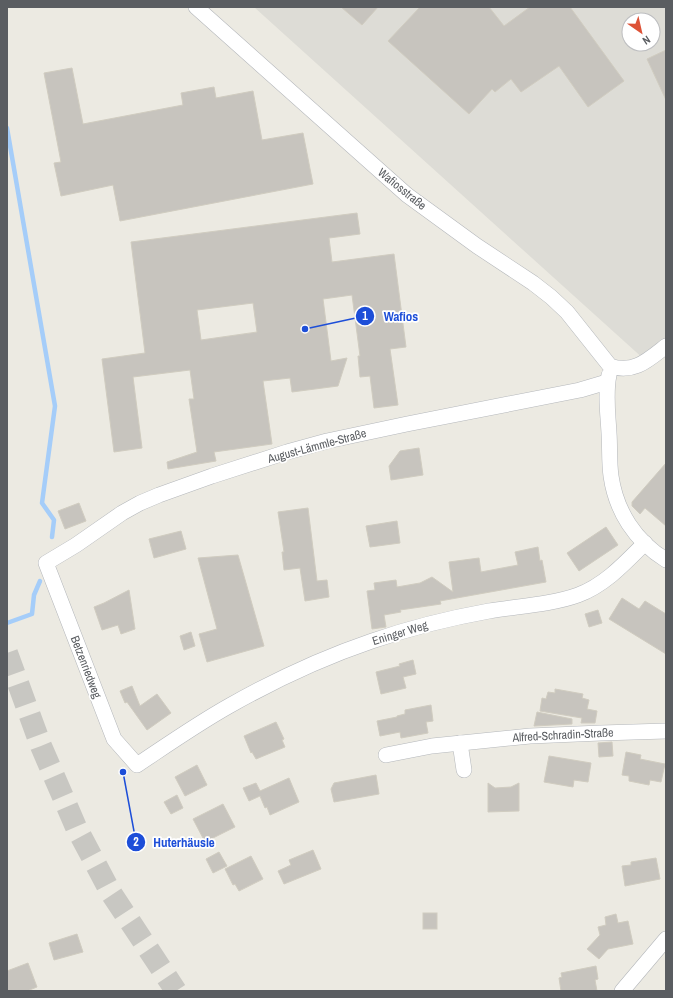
<svg xmlns="http://www.w3.org/2000/svg" width="673" height="998" viewBox="0 0 673 998" font-family="'Archivo Narrow',sans-serif">
<rect width="100%" height="100%" fill="#eceae2"/>
<path fill="#dddcd6" fill-rule="evenodd" d="M254,7H666V352L646,361ZM629,20H653V44H629Z"/>
<g fill="none" stroke-linecap="round" stroke-linejoin="round">
<g stroke="#a5cdf9" stroke-width="4.5">
<path d="M7,128L55,406L42,503L54,520L52,537"/>
<path d="M7,623L32,614L34,595L40,581"/>
</g>
</g>
<g fill="#c7c4be" stroke="#d0ccc0" fill-rule="evenodd">
<path d="M341,7H378L362,25Z"/>
<path d="M420,7H489L504,26L530,7H570L624,81L588,107L559,66L521,92L511,79L495,92L492,89L469,114L388,41Z"/>
<path d="M666,50V100L647,59Z"/>
<path d="M72,68L83,124L183,105L181,93L214,87L216,98L253,91L262,140L303,133L313,184L120,221L113,185L61,196L54,163L61,162L44,73Z"/>
<path d="M357,213L360,234L329,238L332,262L394,254L406,347L390,349L398,405L374,408L370,376L360,377L358,356H360L352,295L323,299L331,361L347,358L338,386L292,392L290,378L263,381L272,444L214,452L216,461L168,469L167,462L197,452L189,399H194L190,370L133,377L142,448L114,452L102,359L145,353L131,242ZM253,303L257,332L201,340L197,310Z"/>
<path d="M419,448L423,475L391,480L389,466L400,451Z"/>
<path d="M666,463V526L645,508L640,514L632,506V502Z"/>
<path d="M79,503L86,521L65,529L58,511Z"/>
<path d="M308,508L317,581L327,580L329,597L305,601L300,568L284,570L282,552H284L278,512Z"/>
<path d="M397,521L400,543L370,547L366,526Z"/>
<path d="M606,527L618,545L579,571L567,553Z"/>
<path d="M181,531L186,549L154,558L149,539Z"/>
<path d="M538,547L540,561L542,560L546,582L440,601L441,604L400,610L401,612L384,615L386,627L372,629L367,591L375,590L374,583L396,580L397,587L420,583L432,577L453,592L449,562L479,558L481,572L518,565L515,552Z"/>
<path d="M238,555L264,646L207,662L199,634L217,629L198,558Z"/>
<path d="M129,590L135,629L121,634L118,625L102,630L94,607L104,603Z"/>
<path d="M622,598L639,609L645,601L666,614V654L609,619Z"/>
<path d="M598,610L602,623L589,627L585,614Z"/>
<path d="M191,632L195,646L184,650L180,636Z"/>
<path d="M413,660L416,674L403,677L406,688L381,694L376,672L400,666L399,664Z"/>
<path d="M132,686L140,706L157,694L171,713L147,730L127,702L125,703L120,691Z"/>
<path d="M555,689L583,694L582,698L589,700L587,709L597,711L595,723H581L582,718L540,711L542,698L546,699L548,692L555,693Z"/>
<path d="M431,705L433,721L426,722L428,733L401,738L400,732L380,736L377,721L397,717V716L405,714V710Z"/>
<path d="M537,712L572,719V724L534,726Z"/>
<path d="M276,722L284,739L282,740L285,747L256,759L252,752L251,753L244,736Z"/>
<path d="M612,742L613,756L599,757L598,743Z"/>
<path d="M626,752L641,755L640,759L665,764L661,782L650,780L649,785L629,781V776L622,775Z"/>
<path d="M549,756L591,763L588,782L574,780L573,787L544,782Z"/>
<path d="M197,765L207,785L185,796L175,777Z"/>
<path d="M376,775L379,794L334,802L331,789L334,783Z"/>
<path d="M289,778L299,802L270,815L267,807L265,808L260,796L249,801L243,788L256,783L260,791Z"/>
<path d="M488,783L495,788L511,787L519,783V811L488,812Z"/>
<path d="M177,795L183,808L171,814L164,802Z"/>
<path d="M223,804L235,827L205,842L193,819Z"/>
<path d="M313,850L321,869L284,884L278,871L291,865L289,860Z"/>
<path d="M219,852L227,866L213,873L206,859Z"/>
<path d="M251,856L263,879L239,891L235,884L233,885L225,869Z"/>
<path d="M656,858L660,879L625,886L622,866L631,865V862Z"/>
<rect x="423" y="913" width="14" height="16"/>
<path d="M616,914L618,923L628,921L633,944L608,949L599,959L587,949L600,935L598,927L606,925L605,917Z"/>
<path d="M77,934L83,952L54,960L49,943Z"/>
<path d="M28,963L37,987L27,991H7V971Z"/>
<path d="M596,966L598,979L595,980L597,991H561L559,978L562,977L561,973Z"/>
</g>
<g fill="none" stroke-linecap="round" stroke-linejoin="round">
<path stroke="#c8c7c2" stroke-width="22" stroke-dasharray="22 11" stroke-linecap="butt" d="M7,653L41,746L76,827L111,893L176,991"/>
<defs>
<g id="street">
<path d="M196,7L407,195L477,246L533,283L551,297L567,312L610,366C634,374 648,360 666,346"/>
<path d="M609,375C605,394 608,414 609,433C610,447 609,462 611,476C616,511 635,541 666,560"/>
<path d="M607,382L580,390L407,424L327,441L287,452L212,476L159,495L140,503L122,513L76,545L46,563L114,739L137,765C167,745 197,724 229,706C275,680 322,658 372,641C410,628 450,618 489,611C519,606 550,605 578,595C605,585 625,563 645,543"/>
<path d="M460,743L464,770"/>
<path d="M386,755L432,746L530,736L601,733L666,731"/>
<path d="M622,991L666,939"/>
</g>
</defs>
<use href="#street" stroke="#b4b7bb" stroke-width="16"/>
<use href="#street" stroke="#fff" stroke-width="15"/>
</g>
<g text-anchor="middle" dominant-baseline="central" stroke-width="3.5" stroke-linejoin="round" paint-order="stroke">
<g font-size="12" fill="#5a5d61" stroke="#fff">
<text transform="translate(402 189) rotate(39)">Wafiosstraße</text>
<text transform="translate(317 446) rotate(-15)">August-Lämmle-Straße</text>
<text transform="translate(400 633) rotate(-17)">Eninger Weg</text>
<text transform="translate(86 667) rotate(69)">Betzenriedweg</text>
<text transform="translate(563 735) rotate(-3)">Alfred-Schradin-Straße</text>
</g>
</g>
<path fill="none" stroke="#1d4ed8" stroke-width="1.5" d="M305 329L365 316M123 772L136 842"/>
<g fill="#1d4ed8" stroke="#fff" stroke-width="1.5">
<circle cx="305" cy="329" r="4"/>
<circle cx="123" cy="772" r="4"/>
<circle cx="365" cy="316" r="10"/>
<circle cx="136" cy="842" r="10"/>
</g>
<g font-size="12" text-anchor="middle" font-weight="bold" fill="#fff">
<text x="365" y="320">1</text>
<text x="136" y="846">2</text>
</g>
<g font-size="13" text-anchor="middle" font-weight="bold" fill="#1d4ed8" stroke="#fff" stroke-width="3.5" stroke-linejoin="round" paint-order="stroke">
<text x="401" y="321">Wafios</text>
<text x="184" y="847">Huterhäusle</text>
</g>
<rect width="673" height="998" fill="none" stroke="#5a5d61" stroke-width="16"/>
<g transform="translate(641 32) rotate(146)"><circle r="19" fill="#ffffff" stroke="#bdbec0"/>
<path d="M0-3L7 15L0 10L-7 15Z" fill="#dd5237"/>
<text y="-6" font-size="11" font-weight="bold" text-anchor="middle" fill="#5a5d61">N</text>
</g>
</svg>
